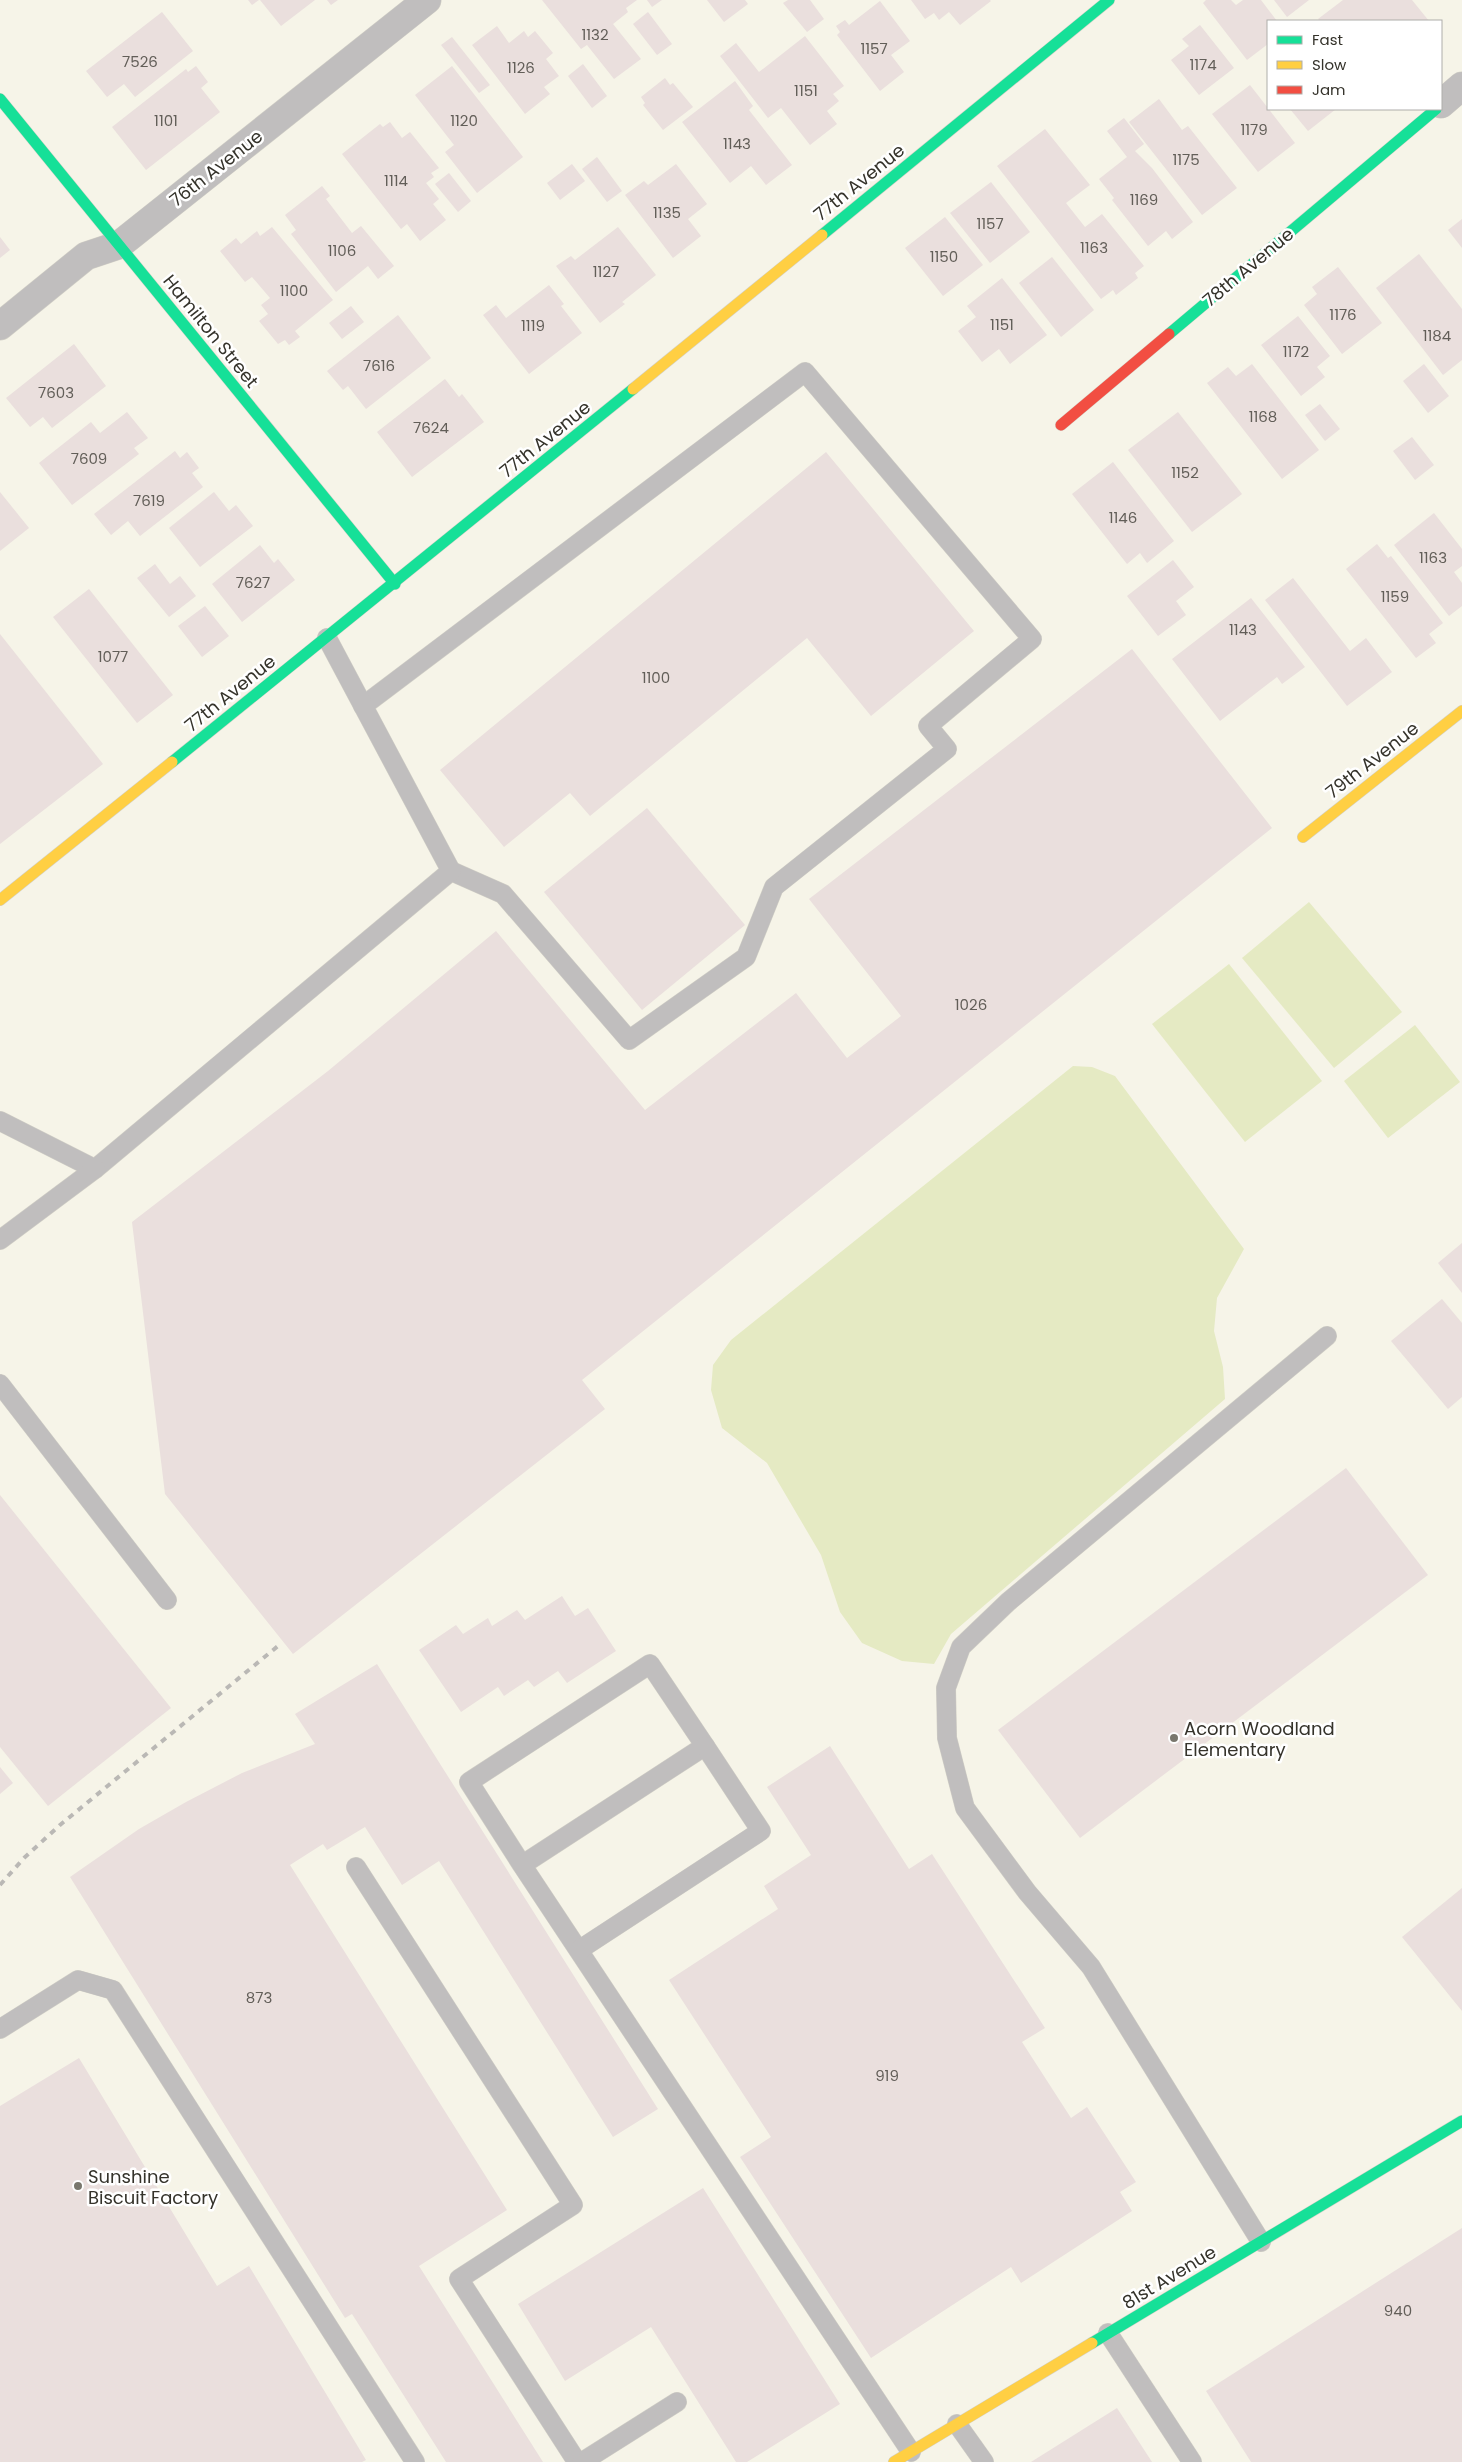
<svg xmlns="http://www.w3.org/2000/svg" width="1462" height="2462" viewBox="0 0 1462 2462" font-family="Poppins,sans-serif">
<rect width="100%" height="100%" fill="#f6f4e8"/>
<g fill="#e5eac3">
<path d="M1309,902L1402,1012L1334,1068L1242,958Z"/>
<path d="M1229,964L1322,1081L1245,1142L1152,1024Z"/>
<path d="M1415,1025L1460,1082L1388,1138L1344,1081Z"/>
<path d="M1073,1066L1092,1067L1115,1076L1244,1249L1217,1298L1214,1331L1223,1367L1225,1399L951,1634L934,1664L902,1661L862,1643L840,1612L821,1555L767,1463L722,1428L711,1390L713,1365L731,1340Z"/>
</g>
<g fill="#eadfdd">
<path d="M248,0H259L252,5Z"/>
<path d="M260,0H315L281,26Z"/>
<path d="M327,0H338L331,5Z"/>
<path d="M542,0H637L626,8L628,12L613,24L641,59L614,79L587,45L581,49Z"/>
<path d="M647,0H662L652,7Z"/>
<path d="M707,0H745L748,4L724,22Z"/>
<path d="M788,0H810L824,19L807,32L783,3Z"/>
<path d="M911,0H990L991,1L960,25L949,12L939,20L934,13L925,19Z"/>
<path d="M1206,0H1231L1236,5L1243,0H1261L1277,21H1268V44L1247,60L1203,3Z"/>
<path d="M1274,0H1309L1287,17Z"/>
<path d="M1343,0H1412L1429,21H1320L1318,19Z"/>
<path d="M880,1L910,41L891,55L904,72L880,91L837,35L840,32L836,26L845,20L849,25Z"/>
<path d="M162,12L193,51L135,97L124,84L107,97L86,71Z"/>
<path d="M648,12L672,44L657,55L633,24Z"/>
<path d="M1200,25L1234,68L1199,95L1171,60L1189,46L1182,39Z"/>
<path d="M497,26L509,43L524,31L528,37L535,31L553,53L546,59L559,76L544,87L550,94L525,114L472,45Z"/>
<path d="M805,36L844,86L833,94L839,101L827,111L837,124L810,145L781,108L768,118L720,56L736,43L759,72Z"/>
<path d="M452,37L490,85L479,93L441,45Z"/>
<path d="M583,64L607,96L592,108L568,76Z"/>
<path d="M196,66L208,82L201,88L220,112L146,170L112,127L186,69L188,72Z"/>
<path d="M452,66L523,157L477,193L445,152L454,145L415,95Z"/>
<path d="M665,78L670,85L673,83L693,107L663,130L643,105L645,103L641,97Z"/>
<path d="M735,81L753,106L749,110L792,165L766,185L751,166L730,183L682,122Z"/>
<path d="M1250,85L1295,143L1258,172L1212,114Z"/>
<path d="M1159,99L1182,130L1188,126L1237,188L1202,215L1129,122Z"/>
<path d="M1290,109H1336L1308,131Z"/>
<path d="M1124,118L1144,144L1135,151L1152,168L1193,222L1172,239L1166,231L1148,246L1112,200L1114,198L1099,179L1127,157L1107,131Z"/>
<path d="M390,122L402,138L410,132L439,168L431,173L434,177L426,183L439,199L433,204L446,220L420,241L407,224L401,229L342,154L380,124L383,127Z"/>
<path d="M1045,129L1090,185L1066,203L1085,227L1102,214L1144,266L1135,273L1138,278L1116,295L1113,290L1101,299L997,166Z"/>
<path d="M597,157L622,191L607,202L582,169Z"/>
<path d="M572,164L585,181L560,200L547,183Z"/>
<path d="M676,164L707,204L688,219L701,236L673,258L625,195L644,181L648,185Z"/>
<path d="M449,173L471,201L458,212L435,184Z"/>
<path d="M991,182L1030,232L990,263L950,213Z"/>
<path d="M322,186L330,196L326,199L352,233L361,226L394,266L378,279L368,266L336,292L291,234L296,230L285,215Z"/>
<path d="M945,217L983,265L943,296L905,248Z"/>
<path d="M1462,219V248L1448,230Z"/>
<path d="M272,227L333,300L295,331L300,337L289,345L285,340L278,344L259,321L268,314L261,305L270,298L252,277L245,282L220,251L236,238L241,244L257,231L260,236Z"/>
<path d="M618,227L656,275L622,302L625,304L600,323L556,266L571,256L575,260Z"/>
<path d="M0,237L10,250L0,258Z"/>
<path d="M1419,254L1462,309V360L1443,375L1376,288Z"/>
<path d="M1052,257L1094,310L1061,337L1019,283Z"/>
<path d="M1338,267L1382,323L1342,354L1304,305L1317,294L1312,287Z"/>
<path d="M1002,278L1047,335L1010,364L999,349L982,362L958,331L976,317L967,306Z"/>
<path d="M549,285L564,304L561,306L582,333L529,374L483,315L496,305L506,318Z"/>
<path d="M351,306L364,322L342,339L329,323Z"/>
<path d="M398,315L431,358L366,409L348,386L343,390L327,371Z"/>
<path d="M1298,316L1330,356L1317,367L1325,377L1301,396L1261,345Z"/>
<path d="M74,344L106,386L52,428L43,417L30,427L6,398Z"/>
<path d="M1252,364L1319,450L1282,479L1207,383L1228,367L1236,376Z"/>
<path d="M1424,364L1449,396L1428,413L1403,381Z"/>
<path d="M445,379L459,397L462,394L484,422L412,477L377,432Z"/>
<path d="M1320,404L1340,429L1325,441L1305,415Z"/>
<path d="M127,412L148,438L134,448L139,454L72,505L39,463L91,422L100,433Z"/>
<path d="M1178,412L1242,494L1192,532L1128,450Z"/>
<path d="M1412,437L1434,465L1415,480L1393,451Z"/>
<path d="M175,451L180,458L187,452L199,468L192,473L203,487L140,536L128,521L111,535L94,514Z"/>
<path d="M826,452L974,631L871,716L807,638L590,816L570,793L504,847L440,770Z"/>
<path d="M1113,462L1174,541L1147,563L1140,553L1127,564L1072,494Z"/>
<path d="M0,492L29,528L0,551Z"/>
<path d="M214,492L229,511L236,505L253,526L200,567L169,528Z"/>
<path d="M1434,513L1462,549V566L1454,572L1462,583V606L1449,616L1394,545Z"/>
<path d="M1377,544L1388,558L1391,556L1443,623L1429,634L1436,643L1416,658L1346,569Z"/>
<path d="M260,545L274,563L278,559L295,580L242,622L212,584Z"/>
<path d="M1173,560L1194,587L1176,601L1186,615L1158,636L1127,596Z"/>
<path d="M155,564L170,584L180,576L196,596L169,617L137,578Z"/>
<path d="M1293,578L1350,651L1366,638L1392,672L1347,706L1265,600Z"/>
<path d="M89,589L173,695L137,723L53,617Z"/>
<path d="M1251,598L1305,667L1282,684L1277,677L1220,721L1172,659Z"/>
<path d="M205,606L229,636L202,657L178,626Z"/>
<path d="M0,634L103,764L0,844Z"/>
<path d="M1132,649L1272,828L582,1380L605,1409L293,1654L165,1494L132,1222L328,1071L496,931L645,1110L796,993L847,1058L901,1016L809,899Z"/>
<path d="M647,808L745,925L642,1010L544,892Z"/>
<path d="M1462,1243V1293L1438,1263Z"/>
<path d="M1442,1299L1462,1323V1397L1448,1409L1391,1341Z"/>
<path d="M1346,1468L1428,1575L1080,1838L998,1730Z"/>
<path d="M0,1495L171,1708L48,1806L0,1747Z"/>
<path d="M562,1596L575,1616L588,1608L616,1651L567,1683L558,1671L534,1687L528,1680L504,1696L498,1687L461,1712L419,1650L456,1625L463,1634L488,1618L492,1626L517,1610L525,1620Z"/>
<path d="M377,1664L658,2109L613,2137L439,1861L402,1885L365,1827L327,1850L323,1844L290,1865L507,2210L419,2266L543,2462H446L352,2314L345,2318L70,1877L139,1829L186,1802L242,1773L315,1744L295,1714Z"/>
<path d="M830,1746L909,1869L932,1854L1045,2028L1022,2042L1071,2118L1087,2107L1136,2182L1120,2192L1132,2211L1021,2283L1011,2267L871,2358L740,2157L771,2137L669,1980L778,1909L764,1886L811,1855L767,1787Z"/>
<path d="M0,1767L13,1783L0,1794Z"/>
<path d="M1462,1888V2011L1402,1937Z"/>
<path d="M79,2058L217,2286L249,2266L366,2460L362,2462H0V2106Z"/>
<path d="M703,2188L840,2404L747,2462H736L651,2327L565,2381L518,2304Z"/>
<path d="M1462,2228V2462H1251L1206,2391Z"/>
<path d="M1117,2408L1152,2462H1031Z"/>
</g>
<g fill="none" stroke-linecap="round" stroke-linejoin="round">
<defs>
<g id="lane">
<path d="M363,706L805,372L1032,639L928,726L947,749L774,887L746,957L629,1040L503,894L451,871"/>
<path d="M0,1121L95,1169L451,871L327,638"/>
<path d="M0,1240L95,1169"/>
<path d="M0,1384L167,1600"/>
<path d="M522,1865L469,1782L650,1664L705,1746L522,1865L911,2452"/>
<path d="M356,1867L573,2205L459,2279L577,2462"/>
<path d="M579,1950L761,1831L705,1746"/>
<path d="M0,2029L78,1980L113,1990L415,2462"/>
<path d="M1261,2242L1091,1967L1027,1892L965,1808L947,1738L946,1688L961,1647L1008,1602L1327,1336"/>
<path d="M1108,2333L1192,2462"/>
<path d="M957,2424L984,2462"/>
<path d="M582,2462L677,2402"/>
</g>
<g id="street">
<path d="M1441,104L1462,86"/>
<path d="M0,326L86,256L119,245L427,0"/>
</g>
<g id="fast">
<path d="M0,99L395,584"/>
<path d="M822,235L1109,0"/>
<path d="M1169,334L1436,109"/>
<path d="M172,762L633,389"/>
<path d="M1092,2343L1462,2121"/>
</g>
<g id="slow">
<path d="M633,389L822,235"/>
<path d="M1303,837L1462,711"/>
<path d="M0,900L172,762"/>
<path d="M894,2462L1092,2343"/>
</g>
<path id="jam" d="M1061,425L1169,334"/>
</defs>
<use href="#lane" stroke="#d2d0c7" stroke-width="20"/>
<use href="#street" stroke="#d2d0c7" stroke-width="29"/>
<use href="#fast" stroke="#d2d0c7" stroke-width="12"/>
<use href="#slow" stroke="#d2d0c7" stroke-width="12"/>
<use href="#jam" stroke="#d2d0c7" stroke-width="12"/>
<use href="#lane" stroke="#c0bebe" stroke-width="19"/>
<use href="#street" stroke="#c0bebe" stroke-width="28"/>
<use href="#fast" stroke="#16e098" stroke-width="11"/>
<use href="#slow" stroke="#ffcf43" stroke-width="11"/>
<use href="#jam" stroke="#f24e42" stroke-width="11"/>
<path stroke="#bab8b5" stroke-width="4" stroke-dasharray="6 6" stroke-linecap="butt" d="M0,1885L24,1858L60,1825L278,1646"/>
</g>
<g fill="#79776d" stroke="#fff" stroke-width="2">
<circle cx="1174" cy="1738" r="5"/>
<circle cx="78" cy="2186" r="5"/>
</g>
<g text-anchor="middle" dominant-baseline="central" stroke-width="5" stroke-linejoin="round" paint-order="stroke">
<g font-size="15" fill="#625e58">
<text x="595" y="34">1132</text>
<text x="874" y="48">1157</text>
<text x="140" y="61">7526</text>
<text x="1203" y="64">1174</text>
<text x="521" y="67">1126</text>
<text x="806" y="90">1151</text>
<text x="166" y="120">1101</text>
<text x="464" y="120">1120</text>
<text x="1254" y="129">1179</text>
<text x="737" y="143">1143</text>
<text x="1186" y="159">1175</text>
<text x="396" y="180">1114</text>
<text x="1144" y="199">1169</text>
<text x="667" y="212">1135</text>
<text x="990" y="223">1157</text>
<text x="1094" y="247">1163</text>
<text x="342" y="250">1106</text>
<text x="944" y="256">1150</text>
<text x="606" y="271">1127</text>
<text x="294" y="290">1100</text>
<text x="1343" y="314">1176</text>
<text x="1002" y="324">1151</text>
<text x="533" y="325">1119</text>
<text x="1437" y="335">1184</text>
<text x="1296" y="351">1172</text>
<text x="379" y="365">7616</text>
<text x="56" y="392">7603</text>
<text x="1263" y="416">1168</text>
<text x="431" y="427">7624</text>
<text x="89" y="458">7609</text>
<text x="1185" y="472">1152</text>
<text x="149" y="500">7619</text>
<text x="1123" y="517">1146</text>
<text x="1433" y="557">1163</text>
<text x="253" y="582">7627</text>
<text x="1395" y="596">1159</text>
<text x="1243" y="629">1143</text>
<text x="113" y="656">1077</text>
<text x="656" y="677">1100</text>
<text x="971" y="1004">1026</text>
<text x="259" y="1997">873</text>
<text x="887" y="2075">919</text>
<text x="1398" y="2310">940</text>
</g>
<g font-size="18" fill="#35332b" stroke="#fff">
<text transform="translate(216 168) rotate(-38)">76th Avenue</text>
<text transform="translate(859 182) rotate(-39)">77th Avenue</text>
<text transform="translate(1248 267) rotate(-40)">78th Avenue</text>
<text transform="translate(211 331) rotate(51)">Hamilton Street</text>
<text transform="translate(545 439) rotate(-39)">77th Avenue</text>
<text transform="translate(230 693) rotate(-39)">77th Avenue</text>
<text transform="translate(1372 760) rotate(-38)">79th Avenue</text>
<text transform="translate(1169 2277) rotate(-31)">81st Avenue</text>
</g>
<g font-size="18" fill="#35332b" stroke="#fff" text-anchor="start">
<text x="1184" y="1728">Acorn Woodland<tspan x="1184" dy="21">Elementary</tspan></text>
<text x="88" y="2176">Sunshine<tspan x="88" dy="21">Biscuit Factory</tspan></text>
</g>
</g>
<rect x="1267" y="20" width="175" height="90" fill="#ffffff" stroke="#aeadaa"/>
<rect x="1277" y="36" width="25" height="8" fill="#16e098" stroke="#aeadaa"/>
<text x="1312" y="45" font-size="15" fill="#35332b">Fast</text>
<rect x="1277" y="61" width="25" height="8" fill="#ffcf43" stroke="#aeadaa"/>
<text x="1312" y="70" font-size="15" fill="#35332b">Slow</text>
<rect x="1277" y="86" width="25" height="8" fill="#f24e42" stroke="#aeadaa"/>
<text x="1312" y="95" font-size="15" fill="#35332b">Jam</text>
</svg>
